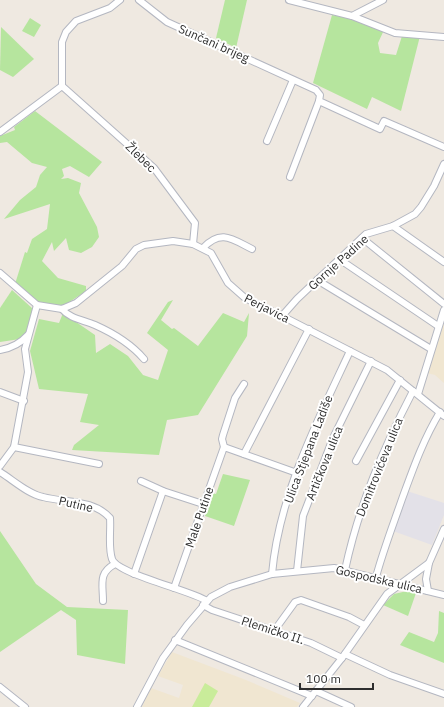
<svg xmlns="http://www.w3.org/2000/svg" width="444" height="707" viewBox="0 0 444 707" font-family="'IBM Plex Sans',sans-serif">
<rect width="100%" height="100%" fill="#efe9e1"/>
<path fill="#e3e1e8" d="M407,491L444,503V515L432,545L393,531Z"/>
<g fill="#f0e6d1">
<path d="M444,317V383L435,375L427,373Z"/>
<path d="M172,652L246,680L300,703L297,707H142L151,688L179,698L183,685L158,676Z"/>
</g>
<g fill="#b6e59e">
<path d="M225,0H247L236,48L216,38Z"/>
<path d="M332,15L358,20L384,30L378,43L380,53L396,55L402,36H420L401,111L372,97L367,109L313,83Z"/>
<path d="M30,18L41,25L34,37L22,31Z"/>
<path d="M1,27L34,59L13,77L0,70Z"/>
<path d="M35,111L102,162L89,177L70,166L62,169L64,176L61,179L68,178L81,183L79,193L97,227L99,237L92,247L81,253L69,250L66,238L54,251L52,242L42,261L58,278L86,286V291L62,307L39,304L15,284L25,252L27,253L32,239L47,229L50,204L4,219L20,200L36,187L40,175L47,167L32,163L7,142L0,143V136L15,130L14,127Z"/>
<path d="M12,290L33,309L29,328L20,339L0,342V308Z"/>
<path d="M173,300L161,320L172,329L174,328L198,346L223,313L244,322L249,313L247,336L198,415L167,420L159,455L72,450L74,445L99,425L80,422L88,394L39,389L30,351L39,319L59,323L63,313L95,335L96,353L110,344L128,356L143,375L158,380L168,350L147,333L168,302Z"/>
<path d="M223,474L250,480L234,526L205,516L212,493L216,494Z"/>
<path d="M0,531L36,584L67,607L128,610L125,664L77,655L76,620L61,610L0,652Z"/>
<path d="M407,591L416,593L408,616L383,605L394,594Z"/>
<path d="M439,611L444,613V663L400,645L409,632L434,642L438,633Z"/>
</g>
<path fill="#c9ec9a" d="M205,683L218,691L209,707H192Z"/>
<g fill="none" stroke-linecap="round" stroke-linejoin="round">
<defs>
<g id="minor">
<path d="M139,0L167,22L316,90L320,95L319,101L380,129L384,121L444,147"/>
<path d="M289,0L352,16L383,0"/>
<path d="M352,16L395,33L444,37"/>
<path d="M62,86L154,168L195,223L193,244"/>
<path d="M0,132L62,86V42L66,32L76,21L110,8L120,0"/>
<path d="M267,141L293,80"/>
<path d="M290,177L319,101"/>
<path d="M393,226L444,262"/>
<path d="M362,238L444,304"/>
<path d="M203,248C221,229 232,239 252,249"/>
<path d="M339,259L438,326"/>
<path d="M0,273L37,305L62,309L76,303L122,266L136,249L144,245L173,241L193,244L211,253L228,283L245,298L282,316L387,370L444,416"/>
<path d="M317,280L431,349"/>
<path d="M62,309C70,319 84,320 95,325C113,333 132,345 144,359"/>
<path d="M282,316L297,299L366,234L393,226L415,214L421,207L434,186L444,164"/>
<path d="M0,350C12,348 20,344 28,335"/>
<path d="M0,392L24,401"/>
<path d="M418,394L444,310"/>
<path d="M14,447L99,464"/>
<path d="M224,447L222,439L223,435L235,398L244,384"/>
<path d="M244,454L309,329"/>
<path d="M356,461L400,380"/>
<path d="M0,466L14,447L28,372L25,349L37,305"/>
<path d="M0,472C13,480 28,494 43,497C66,503 93,499 110,518C111,531 108,547 112,559C117,574 190,590 207,601"/>
<path d="M141,481L163,491L203,504"/>
<path d="M345,570C359,505 383,449 413,391"/>
<path d="M297,571L303,516L333,438L371,361"/>
<path d="M134,574L163,491"/>
<path d="M272,574C279,495 317,422 350,351"/>
<path d="M376,577C383,551 393,525 402,499C413,469 423,440 440,412"/>
<path d="M174,588L224,447L297,473"/>
<path d="M428,591L426,579L429,563"/>
<path d="M103,601C103,584 98,573 115,564"/>
<path d="M203,605L212,610L311,643L342,658"/>
<path d="M274,631L295,602L301,600L349,617L364,625"/>
<path d="M175,640L312,696"/>
<path d="M345,654L390,675L444,694"/>
<path d="M0,687L25,707"/>
<path d="M316,691L351,707"/>
<path d="M137,707L163,658L187,625L211,597L230,587L272,574L334,568L444,595"/>
<path d="M303,707L342,658L387,594L429,563L444,529"/>
</g>
</defs>
<use href="#minor" stroke="#b4b7c1" stroke-width="8"/>
<use href="#minor" stroke="#fff" stroke-width="6"/>
</g>
<g text-anchor="middle" dominant-baseline="central" stroke-width="4" stroke-linejoin="round" paint-order="stroke">
<g font-size="12" fill="#2e2e2e" stroke="#fff">
<text transform="translate(214 43) rotate(24)">Sunčani brijeg</text>
<text transform="translate(141 157) rotate(44)">Žlebec</text>
<text transform="translate(338 262) rotate(-42)">Gornje Padine</text>
<text transform="translate(267 308) rotate(27)">Perjavica</text>
<text transform="translate(308 449) rotate(-69)">Ulica Stjepana Ladiše</text>
<text transform="translate(324 463) rotate(-68)">Artičkova ulica</text>
<text transform="translate(379 467) rotate(-68)">Domitrovićeva ulica</text>
<text transform="translate(76 504) rotate(13)">Putine</text>
<text transform="translate(199 517) rotate(-71)">Male Putine</text>
<text transform="translate(379 579) rotate(13)">Gospodska ulica</text>
<text transform="translate(273 630) rotate(18)">Plemičko II.</text>
</g>
</g>
<path d="M300 683v6h73v-6" fill="none" stroke="#2e2e2e" stroke-width="2"/>
<text x="306" y="683" font-size="12" fill="#2e2e2e" stroke="#ffffff" stroke-width="3" paint-order="stroke">100 m</text>
</svg>
